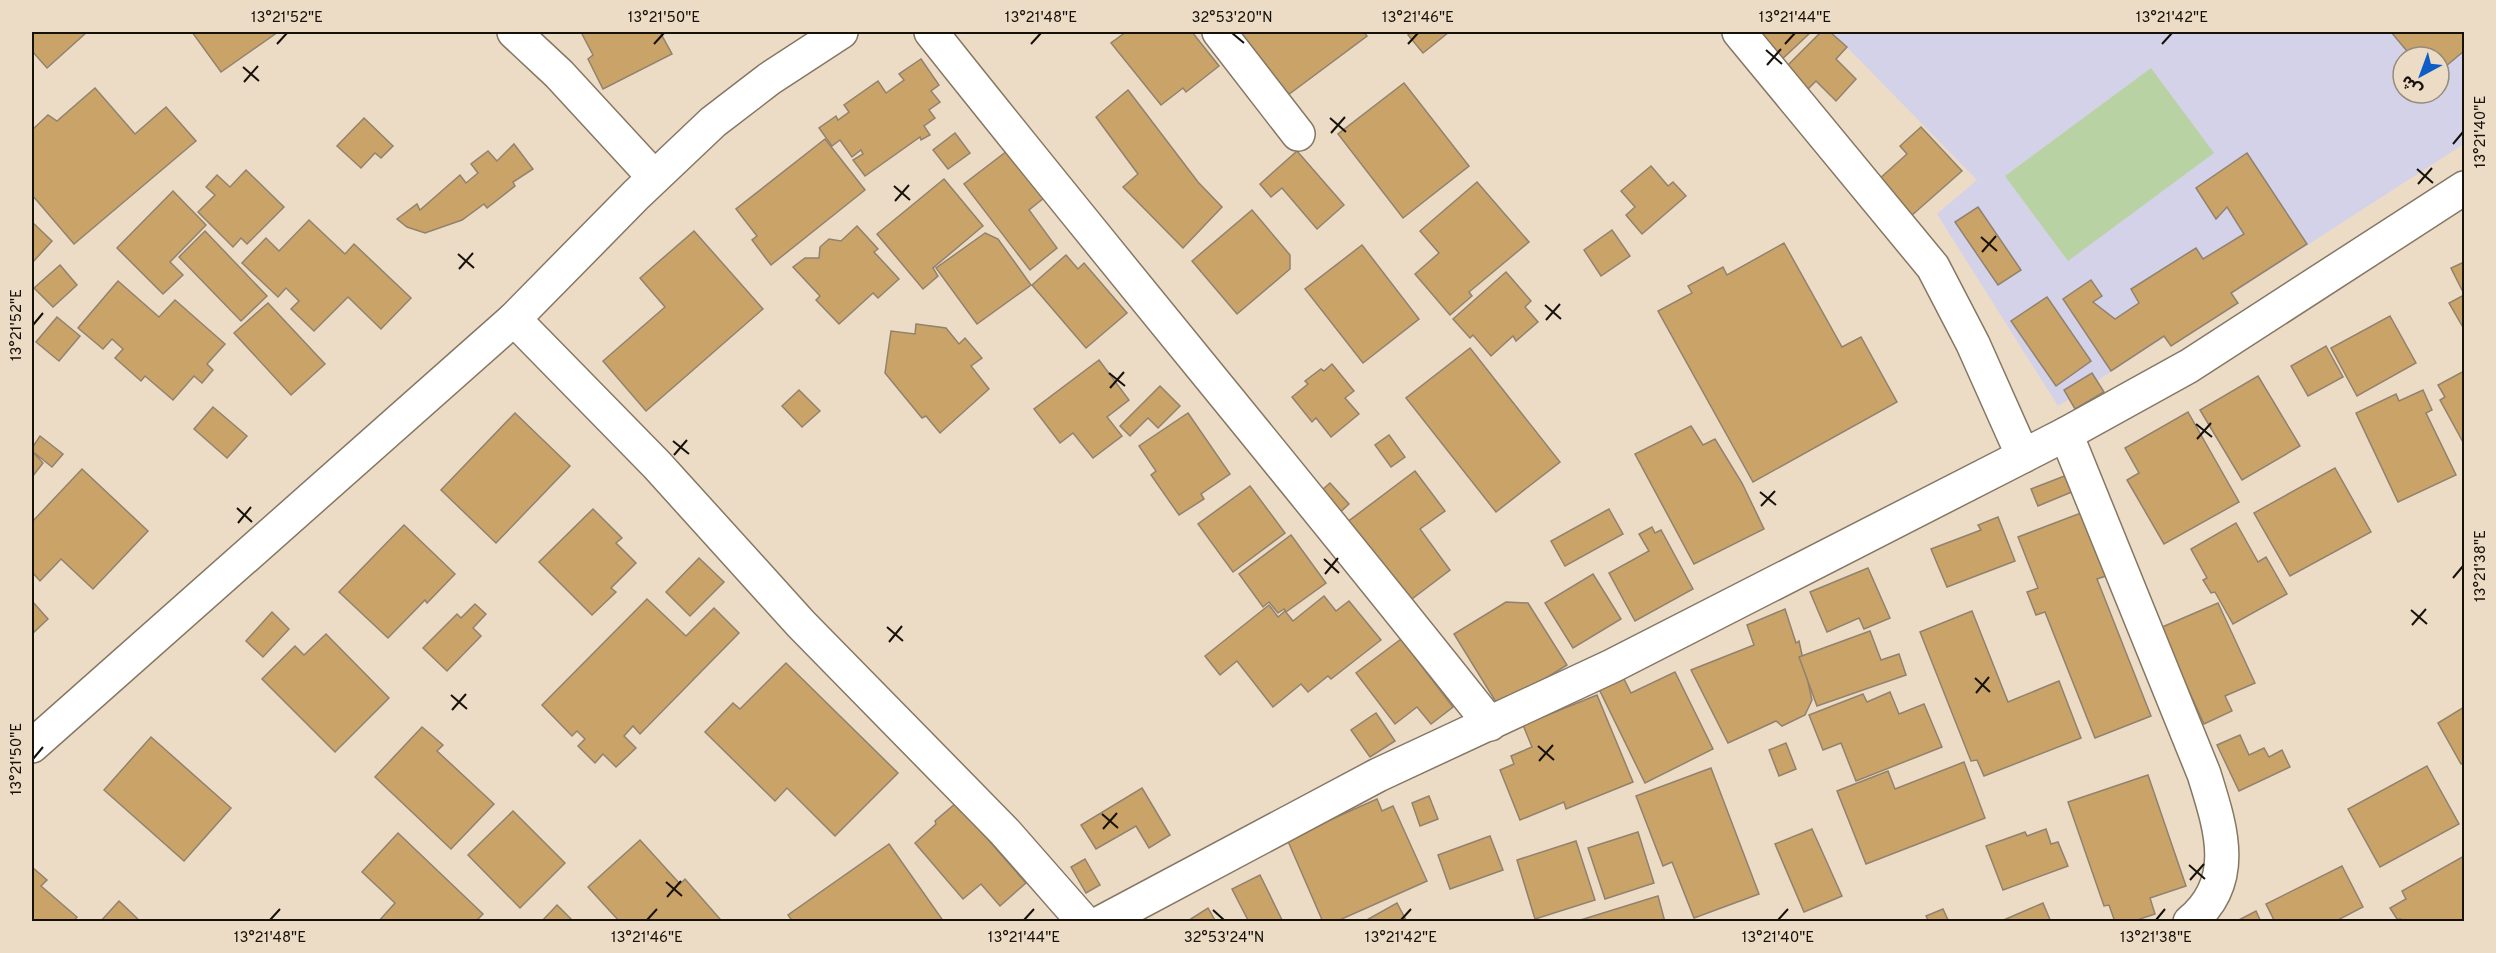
<svg xmlns="http://www.w3.org/2000/svg" width="2496" height="953" viewBox="0 0 2496 953" font-family="Overpass,'Noto Sans Arabic',sans-serif">
<rect width="100%" height="100%" fill="#ecdcc6"/>
<path fill="#d4d2e8" fill-rule="evenodd" d="M1832,32H2464V144L2058,406L1937,214L1977,180ZM2403,57H2439V93H2403Z"/>
<path fill="#b9d2a3" d="M2151,68L2214,153L2068,261L2005,176Z"/>
<g fill="#caa369" stroke="#91826e" stroke-width="1.5">
<path d="M32,32H87L47,68L32,51Z"/>
<path d="M192,32H278L221,72Z"/>
<path d="M581,32H660L672,54L603,89L588,59L593,55Z"/>
<path d="M1126,32H1192L1219,66L1186,92L1183,88L1161,105L1111,43Z"/>
<path d="M1239,32H1364L1367,36L1288,95Z"/>
<path d="M1412,32H1449L1423,53L1408,35Z"/>
<path d="M1749,32H1811L1778,63Z"/>
<path d="M1821,32H1830L1847,47L1836,59L1856,79L1836,101L1816,81L1806,91L1784,69Z"/>
<path d="M2391,32H2464V51L2439,72V57H2412Z"/>
<path d="M921,59L939,85L931,91L940,102L929,110L935,118L924,126L930,135L921,140L920,137L865,176L853,160L863,154L861,150L852,157L840,140L832,146L819,128L836,116L838,120L849,112L844,105L878,81L886,93L904,80L899,74Z"/>
<path d="M1404,83L1469,166L1403,218L1338,134Z"/>
<path d="M95,88L135,134L166,107L196,141L74,244L32,195V130L48,115L57,121Z"/>
<path d="M1128,90L1198,182L1222,207L1183,248L1123,187L1138,174L1096,117Z"/>
<path d="M364,118L393,146L381,158L375,153L361,168L337,146Z"/>
<path d="M1921,127L1962,171L1911,216L1878,180L1907,154L1900,146Z"/>
<path d="M955,133L970,153L948,169L933,150Z"/>
<path d="M825,139L865,190L771,265L752,240L757,236L736,209Z"/>
<path d="M514,144L533,169L513,182L515,186L487,208L484,204L462,220L425,233L407,227L397,219L417,204L420,210L460,175L466,183L478,173L471,164L488,151L497,161Z"/>
<path d="M1007,151L1044,198L1029,210L1057,248L1030,270L964,184Z"/>
<path d="M1297,151L1344,205L1317,229L1282,188L1271,197L1260,184Z"/>
<path d="M2247,153L2307,244L2231,293L2238,303L2171,346L2164,336L2111,371L2063,299L2091,280L2102,296L2093,302L2115,319L2139,303L2131,289L2196,248L2203,259L2244,234L2227,207L2216,219L2196,188Z"/>
<path d="M1651,166L1668,186L1673,182L1686,196L1642,234L1626,215L1635,207L1621,191Z"/>
<path d="M246,170L284,207L247,244L241,238L233,247L198,212L215,195L206,187L217,175L230,187Z"/>
<path d="M944,179L983,226L933,268L938,276L923,289L877,234Z"/>
<path d="M1477,182L1529,242L1469,292L1472,296L1450,315L1415,274L1439,253L1420,231Z"/>
<path d="M173,191L206,225L170,262L183,275L163,294L117,248Z"/>
<path d="M1978,207L2021,270L1998,285L1955,222Z"/>
<path d="M1252,210L1290,255V269L1237,314L1192,261Z"/>
<path d="M309,220L345,254L354,244L411,298L381,329L348,297L314,331L291,309L299,301L286,288L278,297L242,263L266,238L279,251Z"/>
<path d="M32,222L52,241L32,263Z"/>
<path d="M857,226L878,249L874,252L899,279L878,298L873,293L839,324L816,300L820,296L793,267L805,258H819L820,247L829,239L841,241Z"/>
<path d="M1612,230L1630,256L1601,276L1584,250Z"/>
<path d="M205,231L267,296L241,321L179,257Z"/>
<path d="M694,231L763,309L646,411L603,361L665,307L640,278Z"/>
<path d="M985,233L998,239L1031,285L977,324L936,268Z"/>
<path d="M1784,243L1842,347L1861,337L1897,402L1753,482L1658,311L1692,293L1688,286L1723,267L1727,275Z"/>
<path d="M1362,245L1419,319L1363,363L1305,289Z"/>
<path d="M1066,255L1078,269L1084,263L1127,313L1086,348L1032,285Z"/>
<path d="M2464,262V289L2462,290L2451,268Z"/>
<path d="M60,265L77,285L53,307L34,288Z"/>
<path d="M1506,272L1531,301L1525,307L1538,322L1516,341L1513,336L1491,356L1473,335L1470,338L1453,319Z"/>
<path d="M118,281L159,317L175,300L225,344L207,364L213,370L202,383L194,376L173,400L145,376L141,381L115,358L123,349L112,339L103,349L78,328Z"/>
<path d="M2464,295V329L2449,303Z"/>
<path d="M2047,297L2091,361L2056,386L2011,321Z"/>
<path d="M268,303L325,364L291,395L234,333Z"/>
<path d="M2390,316L2416,363L2357,396L2331,348Z"/>
<path d="M57,317L80,336L59,361L36,342Z"/>
<path d="M916,324L946,328L959,344L965,338L982,358L971,366L989,389L940,433L926,416L922,418L885,373L891,331L915,334Z"/>
<path d="M2326,346L2343,377L2308,396L2291,366Z"/>
<path d="M1470,348L1560,462L1496,512L1406,398Z"/>
<path d="M1099,360L1129,400L1107,417L1122,436L1093,458L1073,433L1060,443L1034,409Z"/>
<path d="M1332,364L1354,391L1345,398L1359,414L1331,437L1316,418L1312,422L1292,397L1308,384L1305,381L1321,369L1324,371Z"/>
<path d="M2464,371V444L2440,400L2445,397L2438,385Z"/>
<path d="M2092,373L2104,392L2075,409L2064,390Z"/>
<path d="M2258,376L2300,446L2242,480L2200,410Z"/>
<path d="M1160,386L1180,406L1158,428L1148,418L1130,436L1120,426Z"/>
<path d="M799,390L820,411L802,427L782,406Z"/>
<path d="M2423,390L2432,410L2426,413L2456,475L2398,502L2356,413L2396,394L2399,401Z"/>
<path d="M213,407L247,436L227,458L194,429Z"/>
<path d="M2188,412L2239,502L2164,544L2127,480L2139,473L2125,448Z"/>
<path d="M515,413L570,466L496,543L441,490Z"/>
<path d="M1188,413L1230,474L1201,494L1204,499L1179,515L1151,475L1156,471L1139,446Z"/>
<path d="M1691,426L1703,445L1715,439L1742,483L1764,529L1694,564L1635,454Z"/>
<path d="M1389,435L1405,457L1391,467L1375,445Z"/>
<path d="M40,436L63,454L52,467L32,451V448Z"/>
<path d="M32,451L43,463L32,477Z"/>
<path d="M2335,468L2371,532L2290,576L2254,513Z"/>
<path d="M82,469L148,531L93,589L61,559L40,581L32,572V522Z"/>
<path d="M1415,471L1445,511L1420,529L1450,570L1404,605L1342,526Z"/>
<path d="M2067,475L2074,491L2038,506L2031,489Z"/>
<path d="M1330,483L1349,504L1334,518L1315,496Z"/>
<path d="M1250,486L1285,533L1233,572L1198,524Z"/>
<path d="M593,509L622,538L616,543L636,563L611,588L616,592L592,615L539,562Z"/>
<path d="M1609,509L1623,534L1565,566L1551,541Z"/>
<path d="M2081,513L2106,576L2097,579L2151,716L2095,738L2045,612L2036,615L2027,592L2038,588L2018,537Z"/>
<path d="M1998,517L2015,561L1947,587L1931,549L1981,530L1978,525Z"/>
<path d="M2236,523L2258,562L2266,557L2287,594L2233,624L2215,592L2211,593L2203,580L2207,578L2191,549Z"/>
<path d="M404,525L455,574L427,603L425,600L388,638L339,592Z"/>
<path d="M1652,527L1655,533L1661,530L1693,589L1635,621L1609,573L1649,551L1639,534Z"/>
<path d="M1291,535L1326,583L1286,612L1284,609L1278,613L1269,602L1263,607L1239,574Z"/>
<path d="M699,558L724,582L690,616L666,592Z"/>
<path d="M1868,568L1890,618L1864,629L1859,618L1827,632L1810,592Z"/>
<path d="M1593,574L1621,619L1573,648L1545,603Z"/>
<path d="M1324,596L1336,611L1349,601L1381,640L1331,679L1328,676L1308,692L1301,684L1273,707L1237,661L1220,675L1205,656L1269,605L1278,617L1285,611L1293,621Z"/>
<path d="M647,599L686,636L714,608L739,633L640,734L633,726L624,736L636,748L616,767L603,754L595,763L578,746L585,739L577,731L572,736L542,705Z"/>
<path d="M32,601L48,619L32,634Z"/>
<path d="M1506,602L1528,603L1567,665L1499,707L1454,634Z"/>
<path d="M2218,603L2255,683L2225,696L2232,711L2204,724L2160,628Z"/>
<path d="M475,604L486,614L473,628L481,636L447,671L423,648L457,614L461,618Z"/>
<path d="M1785,609L1796,643L1799,641L1812,700L1805,715L1782,726L1776,721L1728,743L1691,670L1754,645L1747,625Z"/>
<path d="M1972,611L2008,702L2059,681L2081,738L1984,776L1977,760L1971,761L1920,632Z"/>
<path d="M272,612L289,629L263,657L246,641Z"/>
<path d="M1870,631L1881,660L1899,654L1906,675L1817,706L1799,657Z"/>
<path d="M326,634L389,698L335,752L262,679L295,646L304,655Z"/>
<path d="M1401,639L1453,707L1431,724L1417,707L1395,724L1356,673Z"/>
<path d="M786,663L898,773L835,836L787,788L775,801L705,732L733,703L740,709Z"/>
<path d="M1675,672L1713,749L1645,783L1599,689L1623,677L1631,693Z"/>
<path d="M1890,692L1899,714L1924,704L1942,747L1856,781L1841,743L1823,750L1809,715L1863,694L1867,702Z"/>
<path d="M1597,695L1633,782L1566,809L1564,802L1520,820L1500,770L1514,764L1511,756L1532,747L1523,725Z"/>
<path d="M2464,707V762L2461,764L2438,723Z"/>
<path d="M1376,713L1395,741L1370,757L1351,730Z"/>
<path d="M422,727L443,745L437,751L494,804L451,849L375,777Z"/>
<path d="M2240,735L2249,755L2264,748L2269,757L2282,750L2290,767L2239,791L2217,745Z"/>
<path d="M151,737L231,808L184,861L104,790Z"/>
<path d="M1786,743L1796,769L1779,776L1769,750Z"/>
<path d="M1964,762L1985,818L1866,864L1837,791L1888,771L1895,789Z"/>
<path d="M2427,766L2459,824L2380,867L2348,809Z"/>
<path d="M1711,768L1759,894L1694,918L1672,862L1663,866L1636,796Z"/>
<path d="M2148,775L2186,886L2150,898L2155,914L2131,922H2115L2109,905L2104,906L2068,802Z"/>
<path d="M1142,788L1170,835L1149,848L1136,826L1096,849L1081,825Z"/>
<path d="M1429,796L1438,819L1420,826L1412,803Z"/>
<path d="M1377,799L1382,811L1393,806L1427,881L1335,922H1323L1287,839Z"/>
<path d="M956,803L1026,883L1000,906L981,884L963,899L915,843L936,824L935,821Z"/>
<path d="M513,811L565,863L520,908L468,855Z"/>
<path d="M1812,829L1842,896L1804,912L1775,844Z"/>
<path d="M2046,829L2051,844L2058,842L2068,866L2003,890L1986,846L2025,832L2027,836Z"/>
<path d="M1638,832L1654,883L1605,899L1588,848Z"/>
<path d="M398,833L483,914L475,922H378L395,903L362,872Z"/>
<path d="M1490,836L1503,870L1450,889L1438,855Z"/>
<path d="M640,840L680,884L685,879L720,919L718,922H620L588,887Z"/>
<path d="M1576,841L1595,900L1535,919L1517,860Z"/>
<path d="M889,844L944,922H793L788,915Z"/>
<path d="M2464,856V922H2403L2401,919H2397L2390,908L2406,899L2402,891Z"/>
<path d="M1085,859L1100,885L1086,893L1071,867Z"/>
<path d="M2342,866L2363,907L2334,922H2275L2266,904Z"/>
<path d="M32,867L47,880L41,886L77,917L73,922H32Z"/>
<path d="M1260,875L1283,922H1249L1232,889Z"/>
<path d="M1658,896L1665,922H1574Z"/>
<path d="M119,901L141,922H100Z"/>
<path d="M1397,903L1407,922H1363Z"/>
<path d="M2043,903L2051,922H1999Z"/>
<path d="M557,905L574,922H541Z"/>
<path d="M1208,908L1216,922H1186Z"/>
<path d="M1943,909L1949,922H1929L1926,916Z"/>
<path d="M2256,911L2261,922H2235Z"/>
</g>
<g fill="none" stroke-linecap="round" stroke-linejoin="round">
<defs>
<g id="street">
<path d="M514,32L559,74L654,177"/>
<path d="M931,32C1115,264 1306,491 1490,724"/>
<path d="M1219,32L1298,134"/>
<path d="M1739,32L1933,267L1973,344L2023,456"/>
<path d="M514,319L657,465L801,624L1005,832L1084,922"/>
<path d="M2066,434L2204,774C2220,826 2240,881 2190,922"/>
<path d="M32,746L514,319L636,195L713,122L769,79L841,32"/>
</g>
<path id="secondary" d="M1102,922L1378,775L1612,666L2066,434L2189,366L2464,188"/>
</defs>
<use href="#street" stroke="#857763" stroke-width="36"/>
<use href="#secondary" stroke="#857763" stroke-width="36"/>
<use href="#street" stroke="#fff" stroke-width="33"/>
<use href="#secondary" stroke="#fff" stroke-width="33"/>
</g>
<path fill="none" stroke="#161109" stroke-width="2" d="M1232,33L1244,43M277,44L287,33M654,44L664,33M1031,44L1041,33M1408,44L1418,33M1785,44L1795,33M2162,44L2172,33M1766,50L1782,64M1767,65L1781,49M243,67L259,81M244,82L258,66M1330,118L1346,132M1331,133L1345,117M2453,144L2463,132M2417,169L2433,183M2418,184L2432,168M894,186L910,200M895,201L909,185M1981,237L1997,251M1982,252L1996,236M458,254L474,268M459,269L473,253M1545,305L1561,319M1546,320L1560,304M33,325L43,313M1109,373L1125,386M1110,388L1124,372M2196,424L2212,437M2197,439L2211,423M673,441L689,454M674,455L687,440M1760,492L1776,505M1761,506L1775,491M237,508L252,522M238,523L251,507M1324,559L1339,573M1325,574L1338,558M2453,578L2463,566M2411,610L2427,624M2412,625L2426,609M887,627L903,641M889,642L902,626M1975,678L1990,692M1976,693L1989,677M451,695L467,709M452,710L466,694M1538,746L1554,760M33,759L43,747M1539,761L1553,745M1102,814L1118,828M1103,829L1117,813M2189,865L2205,879M2190,880L2204,864M666,882L682,896M667,897L681,881M1213,910L1224,920M270,920L280,909M647,920L657,909M1024,920L1034,909M1401,920L1411,909M1778,920L1788,909M2156,920L2165,909"/>
<rect width="2496" height="953" fill="none" stroke="#ecdcc6" stroke-width="66"/>
<g transform="translate(2421 75) rotate(221)"><circle r="28" fill="#ecdcc6" stroke="#968b7a" stroke-width="1.5"/>
<path d="M0-4.5L10 22L0 15L-10 22Z" fill="#0d5dc7"/>
<text y="-9" font-size="16" font-weight="bold" text-anchor="middle" fill="#161109">ش</text>
</g>
<rect x="33" y="33" width="2430" height="887" fill="none" stroke="#161109" stroke-width="2"/>
<g font-size="15" text-anchor="middle" fill="#161109">
<text x="287" y="22">13°21'52"E</text>
<text x="664" y="22">13°21'50"E</text>
<text x="1041" y="22">13°21'48"E</text>
<text x="1232" y="22">32°53'20"N</text>
<text x="1418" y="22">13°21'46"E</text>
<text x="1795" y="22">13°21'44"E</text>
<text x="2172" y="22">13°21'42"E</text>
<text transform="translate(2480 132) rotate(-90)" y="5">13°21'40"E</text>
<text transform="translate(16 325) rotate(-90)" y="5">13°21'52"E</text>
<text transform="translate(2480 566) rotate(-90)" y="5">13°21'38"E</text>
<text transform="translate(16 759) rotate(-90)" y="5">13°21'50"E</text>
<text x="270" y="942">13°21'48"E</text>
<text x="647" y="942">13°21'46"E</text>
<text x="1024" y="942">13°21'44"E</text>
<text x="1224" y="942">32°53'24"N</text>
<text x="1401" y="942">13°21'42"E</text>
<text x="1778" y="942">13°21'40"E</text>
<text x="2156" y="942">13°21'38"E</text>
</g>
</svg>
